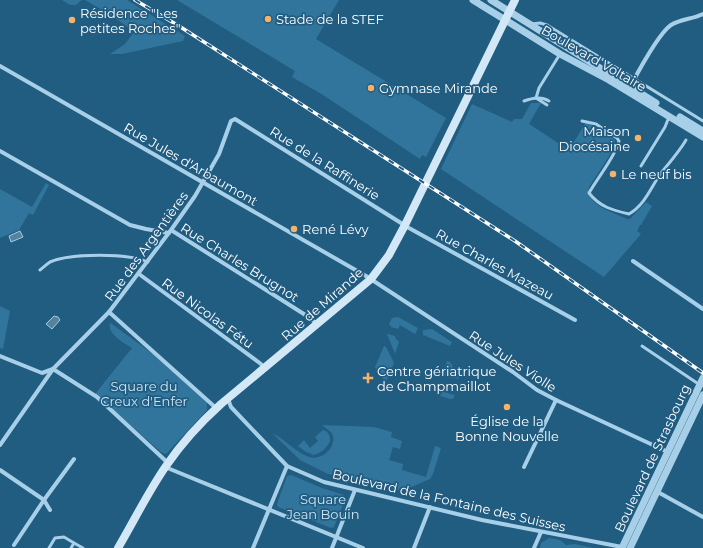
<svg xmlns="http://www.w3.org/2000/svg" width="703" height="548" viewBox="0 0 703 548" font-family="Montserrat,sans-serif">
<rect width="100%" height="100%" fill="#215c81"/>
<g fill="#31759d">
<path d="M62,0H82L76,5H70Z"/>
<path d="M85,0H127L185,36L183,41L122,54H110L125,44L134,32L114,17Z"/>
<path d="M177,0H339L316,39L446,118L426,157L422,155L420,159L323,95L292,77L295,71Z"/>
<path d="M531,103H541L529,124L569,150L586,122L613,138L615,140V147L589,187C586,206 613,212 627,219H630L646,202L652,206L641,225H640L637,231L641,234L604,277L441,169L472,104L512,122L514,119H522Z"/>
<path d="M46,183L49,185L33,215L29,213L19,230L0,238V189L32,207Z"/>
<path d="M0,306L10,311L3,349L0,348Z"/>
<path d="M398,317L418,328L415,334L400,325L398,329L391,327L389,324L392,318Z"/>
<path d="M110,323L112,324L154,355L207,402V410L167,453L165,454L161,452L95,394L132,348C124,343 107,334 110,323Z"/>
<path d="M432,329L452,342L450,346L423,335V330Z"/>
<path d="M387,334H388L395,336L396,339L399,342L395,354Z"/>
<path d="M384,346L386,347L394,363L386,382H385L375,367Z"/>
<path d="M447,361L450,362L458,375L459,379L442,376Z"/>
<path d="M442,391L453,395L455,394L453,399H450L440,396Z"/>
<path d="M322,425L374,427L392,432L391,437L402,441L400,449L393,447L389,460L403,464L402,470L426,477L435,446L441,448L433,474L430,479L402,491L328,474L300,460L272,433C285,439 295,452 309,457C323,461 338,446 332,433Z"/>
<path d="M323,430C329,432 330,436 330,441C327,448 321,453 314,455L306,452L298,446L304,440L310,448L318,441L315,437Z"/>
<path d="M291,475L322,488L344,495L345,500L334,527L331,528L278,507L277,504L287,476Z"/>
<path d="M549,538L560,540L566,545L575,544L593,548H540L541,543Z"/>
</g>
<g fill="#57829b" stroke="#9bcde9">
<path d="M20,231L23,237L11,242L9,236Z"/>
<path d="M54,316L58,317L60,320L52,329L46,324Z"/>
</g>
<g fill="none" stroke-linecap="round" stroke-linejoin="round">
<g stroke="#a7d0e8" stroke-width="3">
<path d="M532,24L540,23L547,25L703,121"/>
<path d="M536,98L539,88L560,54"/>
<path d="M536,98L547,105"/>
<path d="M524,101C533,98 541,96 549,101"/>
<path d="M582,121L596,124L617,138L619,141C617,154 596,180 589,193C600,207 612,210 629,214C645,205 651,187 661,173C670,162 679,152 686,140"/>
<path d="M641,166L665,127L669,117"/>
<path d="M40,270C44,267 47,264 50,262C71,253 128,253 148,262"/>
<path d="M642,346L700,385"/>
<path d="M49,548L55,538L64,537L74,543"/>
<path d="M71,548L74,543L83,548"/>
</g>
<g stroke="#a7d0e8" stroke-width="4">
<path d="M0,66L366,276L513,372L537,390L556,400L668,452"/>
<path d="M630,87C638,72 658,34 671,25C680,19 693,19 703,14"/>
<path d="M0,151L130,225L146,229L169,233"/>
<path d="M171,230L307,316L317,324"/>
<path d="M633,261L703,309"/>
<path d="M139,274L261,364L265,369"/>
<path d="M109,312L216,408"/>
<path d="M0,356L42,373L53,369"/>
<path d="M53,369L97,397L168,463"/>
<path d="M228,399L231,407L287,466L324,482L482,520L622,547"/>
<path d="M0,445L53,369L109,312L171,230L195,196L219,154L231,121L235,119L409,228L575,320"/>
<path d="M165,467L363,548"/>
<path d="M524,467L556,400"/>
<path d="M0,470L44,500L50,510"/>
<path d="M656,491L703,517"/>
<path d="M14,545L44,500L74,459"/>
<path d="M253,548L287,466"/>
<path d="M332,548L355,490"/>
<path d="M414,548L430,507"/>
<path d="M534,548L541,532"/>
</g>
<g stroke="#a7d0e8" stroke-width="7">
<path d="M473,0L560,54L609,80L703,137"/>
<path d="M491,0L656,103"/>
<path d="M680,117L703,131"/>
<path d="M622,548L703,378"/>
<path d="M630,548L703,395"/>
</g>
<path stroke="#d2e8f6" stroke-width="8" d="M118,548C134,521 148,492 166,466C181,444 201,422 221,404L371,279L389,255L405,225L515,0"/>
<defs>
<path id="rail" d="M135,0L179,26L515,241L703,373"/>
</defs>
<use href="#rail" stroke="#fff" stroke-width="3.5"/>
<use href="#rail" stroke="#215c81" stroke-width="2" stroke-dasharray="6" stroke-linecap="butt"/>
</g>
<g fill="#f4b369" stroke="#215c81" stroke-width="1.5">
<circle cx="268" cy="19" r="4"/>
<circle cx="72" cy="20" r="4"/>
<circle cx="371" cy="88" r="4"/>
<circle cx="638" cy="138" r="4"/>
<circle cx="613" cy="174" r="4"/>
<circle cx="294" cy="229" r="4"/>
<path d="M366 372h4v4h4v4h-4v4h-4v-4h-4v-4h4z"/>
<circle cx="507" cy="407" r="4"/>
</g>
<g text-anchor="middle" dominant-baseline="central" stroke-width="3.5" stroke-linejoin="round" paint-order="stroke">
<g font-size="13" fill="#fff" stroke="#215c81" text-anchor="start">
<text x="80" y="13">Résidence "Les<tspan x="80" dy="15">petites Roches"</tspan></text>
<text x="276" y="19">Stade de la STEF</text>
<text x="379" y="88">Gymnase Mirande</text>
<text x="630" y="131" text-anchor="end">Maison<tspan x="630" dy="15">Diocésaine</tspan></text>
<text x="621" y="174">Le neuf bis</text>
<text x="302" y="229">René Lévy</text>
<text x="377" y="371">Centre gériatrique<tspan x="377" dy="15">de Champmaillot</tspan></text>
<text x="507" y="421" text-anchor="middle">Église de la<tspan x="507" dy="15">Bonne Nouvelle</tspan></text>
</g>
<g font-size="13" fill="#fff" stroke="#215c81">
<text transform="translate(594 58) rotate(30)">Boulevard Voltaire</text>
<text transform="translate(325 163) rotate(32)">Rue de la Raffinerie</text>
<text transform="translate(191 164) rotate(30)">Rue Jules d'Arbaumont</text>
<text transform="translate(146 246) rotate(-54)">Rue des Argentières</text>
<text transform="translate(240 262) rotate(32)">Rue Charles Brugnot</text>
<text transform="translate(495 264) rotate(29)">Rue Charles Mazeau</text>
<text transform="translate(322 304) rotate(-41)">Rue de Mirande</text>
<text transform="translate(208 313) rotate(36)">Rue Nicolas Fétu</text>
<text transform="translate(513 361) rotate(33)">Rue Jules Violle</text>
<text transform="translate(652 458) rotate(-65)">Boulevard de Strasbourg</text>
<text transform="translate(449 500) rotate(13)">Boulevard de la Fontaine des Suisses</text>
</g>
<g font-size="13" fill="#cbe6f6" stroke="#215c81">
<text x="144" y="386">Square du<tspan x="144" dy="15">Creux d'Enfer</tspan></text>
<text x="323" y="499">Square<tspan x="323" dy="15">Jean Bouin</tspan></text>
</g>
</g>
</svg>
